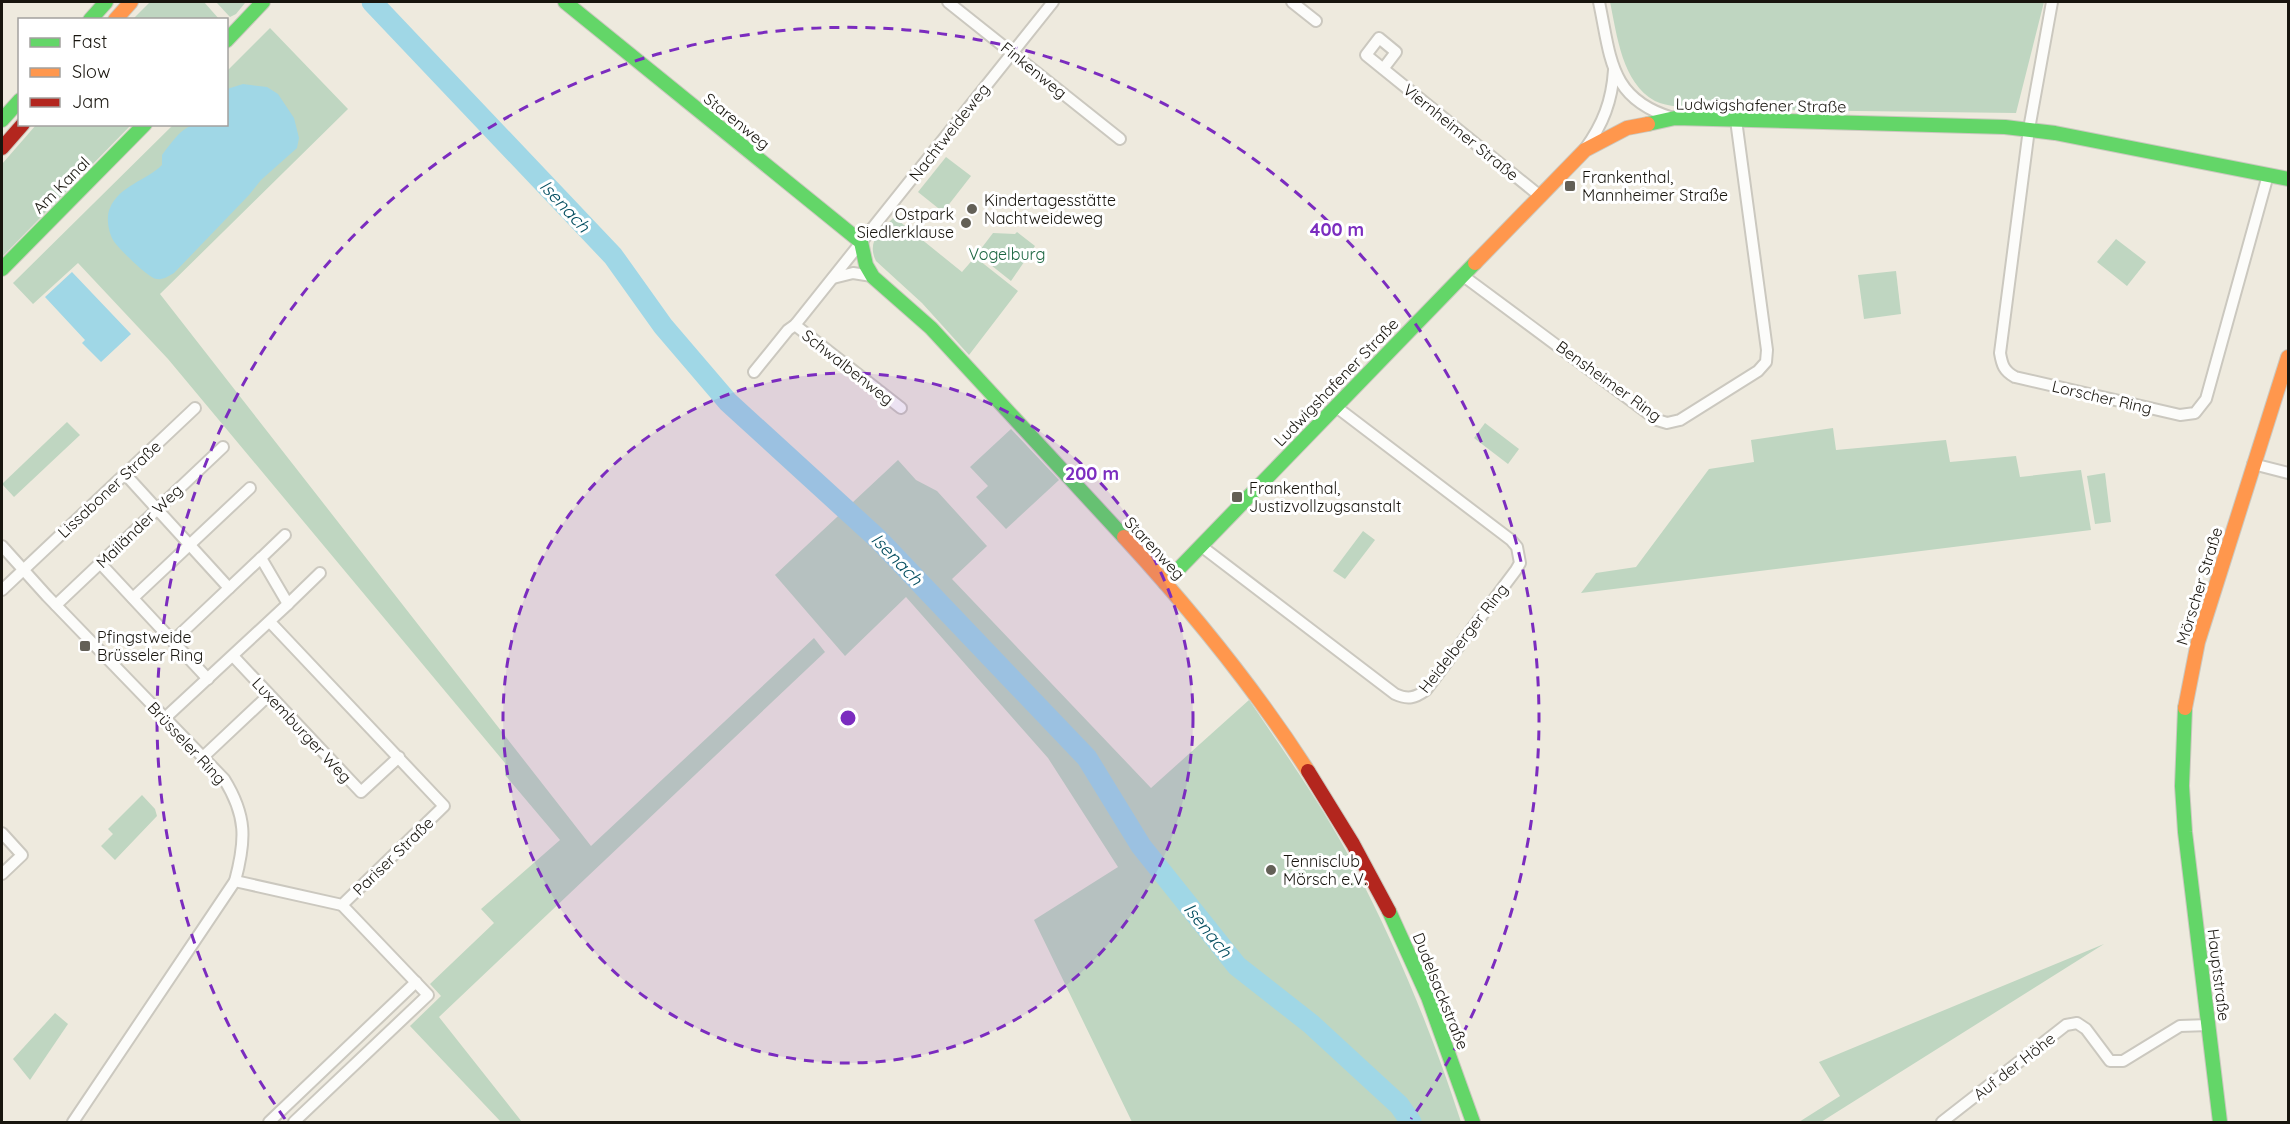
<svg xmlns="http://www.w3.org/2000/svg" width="2290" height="1124" viewBox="0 0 2290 1124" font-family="Quicksand,sans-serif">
<rect width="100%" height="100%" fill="#eeeade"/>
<g fill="#bfd6c1">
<path d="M150,2H204L219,19H133Z"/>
<path d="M216,2H245V3L236,14L230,17Z"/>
<path d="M1610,2H2044L2016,113L1701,109C1688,107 1667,107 1655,101C1622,83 1617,35 1610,2Z"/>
<path d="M270,28L348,109L160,294L591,846L814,638L825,652L439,1017L522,1122H501L410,1026L441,996L430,984L494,923L481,909L560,840L505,775V763L168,359L78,263L33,304L13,283L173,125L226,124L227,71Z"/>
<path d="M36,125H131L2,257V164Z"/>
<path d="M946,157L971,176L943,212L918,192Z"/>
<path d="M894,217L962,272L975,257L1018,291L969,355L922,303L876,261C866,241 881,231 894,217Z"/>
<path d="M1017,232L1035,246L1011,281L977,254L993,233L1015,234Z"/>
<path d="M2116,239L2146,262L2127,286L2097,262Z"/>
<path d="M1896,271L1901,314L1864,319L1858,275Z"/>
<path d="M67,422L80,435L14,497L2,484Z"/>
<path d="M1485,423L1519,449L1508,464L1474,438Z"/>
<path d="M1833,428L1836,450L1946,440L1950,462L2016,456L2020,477L2081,470L2091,530L1581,593L1596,573L1636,567L1709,469L1754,462L1751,440Z"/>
<path d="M1011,429L1059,480L1006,529L976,497L988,486L970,467Z"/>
<path d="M898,460L916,480L937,491L987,546L952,579L1151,788L1249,700C1285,753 1322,805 1352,862C1396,946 1432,1032 1461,1122H1132L1034,920L1118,867L1048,758L906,597L845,656L775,575Z"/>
<path d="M2105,473L2111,522L2095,524L2087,476Z"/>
<path d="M1363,531L1375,540L1345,579L1333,571Z"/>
<path d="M142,795L155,809L157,816L115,860L101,846L113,834L108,829Z"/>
<path d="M2104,944L1821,1122H1799L1840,1096L1819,1062Z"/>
<path d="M55,1013L68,1024L30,1080L13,1059Z"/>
</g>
<g fill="#a0d7e6">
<path d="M243,84L267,87L278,94L294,118L299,138L297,148L261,180L249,195L174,273C169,276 163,280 157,279C149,279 117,247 113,240C108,231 106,216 110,208C119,186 147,180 162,165V155C187,122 186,124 226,124L227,89Z"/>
<path d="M72,272L131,334L101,362L82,343L85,340L45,297Z"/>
</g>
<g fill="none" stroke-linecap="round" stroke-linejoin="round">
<path stroke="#a0d7e6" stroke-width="21" d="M372,2L613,256L663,326L728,402L878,539L1087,758L1141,846L1237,966L1311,1024L1399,1105L1411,1122"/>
<defs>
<g id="street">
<path d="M948,2L1120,139"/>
<path d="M1292,2L1316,21"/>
<path d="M1599,2C1611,58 1609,99 1673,118"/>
<path d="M2052,2L2029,129L2000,353C2002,365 2004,371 2015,377L2180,415L2195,413L2206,399L2268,175"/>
<path d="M1383,69L1396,52L1379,38L1366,55L1540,196"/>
<path d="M1585,149C1603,124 1612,101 1614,70"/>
<path d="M1462,275L1657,420L1667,423L1680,420L1758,371L1766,362L1767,350L1736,120"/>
<path d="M833,278L853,273L872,276"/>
<path d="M795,325L901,408"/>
<path d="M754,372L788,330L795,325L1053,2"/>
<path d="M2253,464L2288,473"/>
<path d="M125,474L229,588"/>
<path d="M285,535L261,558L288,604L320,573"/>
<path d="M2,546L47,596L224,779C247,816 246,840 235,881L73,1122"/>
<path d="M1201,546L1395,694C1408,700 1415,698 1426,690L1516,570L1520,563L1517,547L1511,540L1335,406"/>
<path d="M100,563L208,679"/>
<path d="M2,590L195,408"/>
<path d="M133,598L250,488"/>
<path d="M56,605L223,447"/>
<path d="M173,641L261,558"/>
<path d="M233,656L361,792L399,757"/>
<path d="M165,718L288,604"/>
<path d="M203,757L269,695"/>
<path d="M2,833L22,855L2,874"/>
<path d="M235,881L342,905L444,806L270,622"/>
<path d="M269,1122L416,982"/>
<path d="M294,1122L428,995L342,905"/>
<path d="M1942,1122L2066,1025L2077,1023L2086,1029L2110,1061H2123L2180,1026L2209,1025"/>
</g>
<g id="fast">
<path d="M565,2L861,242L866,265L873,277L931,328L1124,537"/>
<path d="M90,20L106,2"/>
<path d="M226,41L263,2"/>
<path d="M2,120L20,100"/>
<path d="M1648,124L1675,118L2005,127L2055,133L2288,179"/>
<path d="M2,269L145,124"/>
<path d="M1165,583L1475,263"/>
<path d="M2185,708L2182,786L2185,832L2220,1122"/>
<path d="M1389,911L1428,997L1473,1122"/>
</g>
<g id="slow">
<path d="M115,20L131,2"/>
<path d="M1475,263L1585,150L1627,128L1648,124"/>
<path d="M1124,537C1191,610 1254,687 1308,771"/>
<path d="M2185,708L2198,642L2288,357"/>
</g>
<g id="jam">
<path d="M2,148L23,124"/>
<path d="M1308,771L1353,844L1389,911"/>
</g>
</defs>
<use href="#street" stroke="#cbc8bf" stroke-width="14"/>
<use href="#fast" stroke="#cbc8bf" stroke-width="16"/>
<use href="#slow" stroke="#cbc8bf" stroke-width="16"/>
<use href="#jam" stroke="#cbc8bf" stroke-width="16"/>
<use href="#street" stroke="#fcfcfa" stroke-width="10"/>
<use href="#fast" stroke="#63d668" stroke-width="14"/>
<use href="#slow" stroke="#ff974d" stroke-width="14"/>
<use href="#jam" stroke="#b3261e" stroke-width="14"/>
</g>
<circle cx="848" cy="718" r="345" fill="#7b2cbf" fill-opacity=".12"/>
<g fill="none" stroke="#7b2cbf" stroke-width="3" stroke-dasharray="10 8">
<circle cx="848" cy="718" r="345"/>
<path d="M285 1119A691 691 0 1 1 1411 1119"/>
</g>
<g fill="#636057" stroke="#fff" stroke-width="2">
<rect x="1564" y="180" width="12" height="12" rx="3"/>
<circle cx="972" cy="209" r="6"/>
<circle cx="966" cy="223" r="6"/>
<rect x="1231" y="491" width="12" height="12" rx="3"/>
<rect x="79" y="640" width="12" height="12" rx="3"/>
<circle cx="1271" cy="870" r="6"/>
</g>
<g text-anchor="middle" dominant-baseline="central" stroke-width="6" stroke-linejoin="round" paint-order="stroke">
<g font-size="16" fill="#18150e" stroke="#fff">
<text transform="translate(1034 70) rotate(39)">Finkenweg</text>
<text transform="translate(1761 105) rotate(1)">Ludwigshafener Straße</text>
<text transform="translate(737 121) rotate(39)">Starenweg</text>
<text transform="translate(949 132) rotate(-52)">Nachtweideweg</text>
<text transform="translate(1461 132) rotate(39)">Viernheimer Straße</text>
<text transform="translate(61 185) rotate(-45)">Am Kanal</text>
<text transform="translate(848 367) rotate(38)">Schwalbenweg</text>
<text transform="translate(1609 381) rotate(36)">Bensheimer Ring</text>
<text transform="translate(1336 382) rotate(-46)">Ludwigshafener Straße</text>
<text transform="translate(2102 397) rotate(13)">Lorscher Ring</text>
<text transform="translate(109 489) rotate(-43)">Lissaboner Straße</text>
<text transform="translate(139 526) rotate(-44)">Mailänder Weg</text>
<text transform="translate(1155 548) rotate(47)">Starenweg</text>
<text transform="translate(2199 586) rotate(-73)">Mörscher Straße</text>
<text transform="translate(1463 638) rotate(-52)">Heidelberger Ring</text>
<text transform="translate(302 730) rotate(47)">Luxemburger Weg</text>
<text transform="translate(187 743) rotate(47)">Brüsseler Ring</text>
<text transform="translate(393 856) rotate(-44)">Pariser Straße</text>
<text transform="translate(2219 975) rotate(83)">Hauptstraße</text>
<text transform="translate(1441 991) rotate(68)">Dudelsackstraße</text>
<text transform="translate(2014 1066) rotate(-38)">Auf der Höhe</text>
</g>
<g font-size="16" fill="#18150e" stroke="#fff" text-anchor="start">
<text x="1582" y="177">Frankenthal,<tspan x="1582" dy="18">Mannheimer Straße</tspan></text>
<text x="984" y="200">Kindertagesstätte<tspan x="984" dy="18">Nachtweideweg</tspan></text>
<text x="954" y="214" text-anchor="end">Ostpark<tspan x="954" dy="18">Siedlerklause</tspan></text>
<text x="1249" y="488">Frankenthal,<tspan x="1249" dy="18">Justizvollzugsanstalt</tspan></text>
<text x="97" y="637">Pfingstweide<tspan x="97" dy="18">Brüsseler Ring</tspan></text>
<text x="1283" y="861">Tennisclub<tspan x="1283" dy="18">Mörsch e.V.</tspan></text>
</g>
<g font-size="16" fill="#1c6641" stroke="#fff">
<text x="1007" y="254">Vogelburg</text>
</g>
<g font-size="18" font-style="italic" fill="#044e60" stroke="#fff">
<text transform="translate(565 206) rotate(47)">Isenach</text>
<text transform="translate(897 559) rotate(46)">Isenach</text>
<text transform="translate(1208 930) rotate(51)">Isenach</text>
</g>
</g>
<circle cx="848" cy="718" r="9" fill="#7b2cbf" stroke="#fff" stroke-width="3"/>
<g font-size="18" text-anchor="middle" font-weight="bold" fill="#7b2cbf" stroke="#fff" stroke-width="6" stroke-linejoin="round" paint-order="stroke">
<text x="1337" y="236">400 m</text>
<text x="1092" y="480">200 m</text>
</g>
<rect width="2290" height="1124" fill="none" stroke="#18150e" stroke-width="6"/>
<rect x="18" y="18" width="210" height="108" fill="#ffffff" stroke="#a3a19f" stroke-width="1.5"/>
<rect x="30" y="38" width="30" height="9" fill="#63d668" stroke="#a3a19f" stroke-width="1.5"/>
<text x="72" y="48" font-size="18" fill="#18150e">Fast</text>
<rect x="30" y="68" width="30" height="9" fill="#ff974d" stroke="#a3a19f" stroke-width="1.5"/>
<text x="72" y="78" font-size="18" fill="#18150e">Slow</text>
<rect x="30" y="98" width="30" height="9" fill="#b3261e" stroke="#a3a19f" stroke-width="1.5"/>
<text x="72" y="108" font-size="18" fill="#18150e">Jam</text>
</svg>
